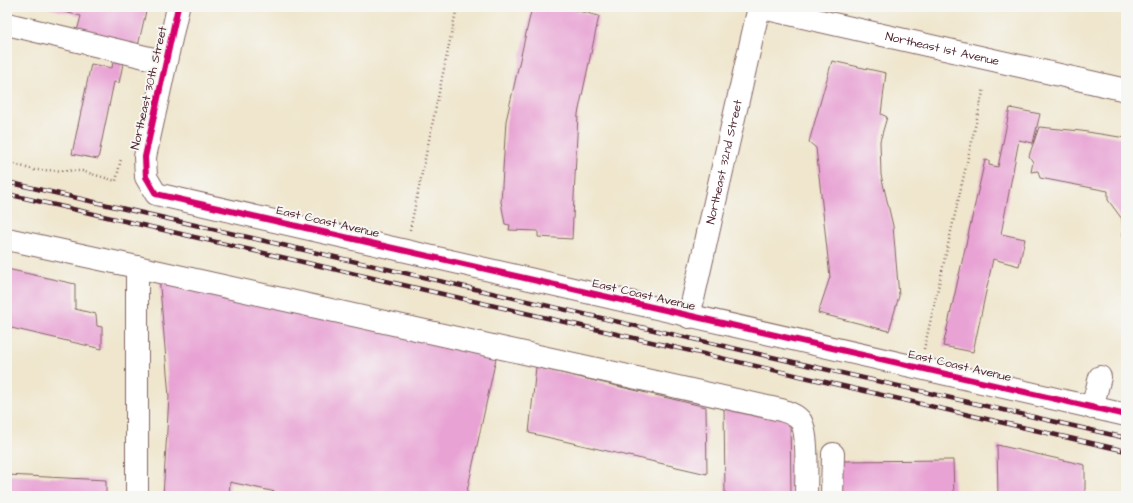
<svg xmlns="http://www.w3.org/2000/svg" width="1133" height="503" viewBox="0 0 1133 503" font-family="'Architects Daughter',sans-serif">
<rect width="100%" height="100%" fill="#f6f6f2"/>
<filter id="ink" filterUnits="userSpaceOnUse"><feTurbulence type="fractalNoise" baseFrequency=".025" numOctaves="2"/><feDisplacementMap in="SourceGraphic" scale="8" xChannelSelector="R" yChannelSelector="G"/><feConvolveMatrix kernelMatrix="1 2 1 2 8 2 1 2 1" color-interpolation-filters="sRGB"/></filter>
<filter id="wash" filterUnits="userSpaceOnUse"><feTurbulence type="fractalNoise" baseFrequency=".012" numOctaves="4" result="noise"/><feDisplacementMap in="SourceGraphic" scale="16" xChannelSelector="R" yChannelSelector="G"/><feGaussianBlur stdDeviation="0.9" result="paint"/><feColorMatrix in="noise" values="0 0 0 0 0 0 0 0 0 0 0 0 0 0 0 0 0 1.4 0 .05"/><feComposite in="paint" operator="in"/></filter>
<g filter="url(#wash)">
<rect width="100%" height="100%" fill="#efe6cd"/>
<g id="blocks">
<g fill="#e8a3d4">
<path d="M44,7H147L138,46L77,31L81,16Z"/>
<path d="M532,7H562L599,16L578,114L572,239L538,237V231L509,230L510,225L505,224L501,202L506,121Z"/>
<path d="M113,61L123,64L119,83L114,82L98,159L72,154L91,64L112,68Z"/>
<path d="M832,61L886,73L881,114L887,117L880,141L881,175L893,226L899,296L889,331L818,313L830,277L816,148L809,142Z"/>
<path d="M1010,108L1040,114L1033,143L1019,140L1001,234L1025,239L1019,266L993,259L973,352L943,346L985,160L989,161V165L998,167Z"/>
<path d="M1039,127L1081,131L1126,138V253L1124,252L1122,219L1108,200V191L1040,178L1038,171L1031,172L1033,162L1029,156Z"/>
<path d="M7,269L75,284V309L96,314L97,326L102,327V349L7,327Z"/>
<path d="M159,275L497,354L466,496H294L230,482L229,496H163L169,397Z"/>
<path d="M536,367L706,407L707,474L529,433Z"/>
<path d="M724,404L790,419L791,496H725Z"/>
<path d="M997,445L1085,465V496H998Z"/>
<path d="M953,460L954,496H840V461Z"/>
<path d="M7,475L106,480V496H7Z"/>
</g>
</g>
</g>
<g filter="url(#ink)">
<use href="#blocks" fill-opacity="0" stroke="#846564" stroke-width="1"/>
<g fill="none" stroke-linecap="round" stroke-linejoin="round">
<defs>
<g id="minor">
<path d="M178,7L145,157L146,177L156,194L1126,415"/>
<path id="s1" d="M758,7L1126,90"/>
<path d="M7,24L166,62"/>
<path d="M7,239L137,267V496"/>
<path d="M137,267L781,410C787,412 795,414 800,420C809,431 806,480 806,496"/>
<path id="s2" d="M689,317L759,7"/>
<path d="M1092,408L1100,377"/>
<path d="M832,496L833,454"/>
</g>
</defs>
<use href="#minor" stroke="#846564" stroke-width="24"/>
<g stroke="#846564" stroke-width="2.5" stroke-dasharray="1 3" stroke-linecap="butt">
<path d="M7,162L34,170L82,171L116,181L121,159"/>
<path d="M410,230L457,7"/>
<path d="M924,349L984,88"/>
</g>
<use href="#minor" stroke="#fff" stroke-width="22"/>
<defs>
<g id="rail">
<path d="M7,182L1126,438"/>
<path d="M7,194L1126,451"/>
</g>
</defs>
<use href="#rail" stroke="#4a1f2b" stroke-width="4.5"/>
<use href="#rail" stroke="#f6f6f2" stroke-width="3" stroke-dasharray="9" stroke-linecap="butt"/>
<defs>
<path id="cycleway" d="M178,7L145,157L146,177L156,194L1126,415"/>
</defs>
<use href="#cycleway" stroke="#f6f6f2" stroke-width="8"/>
<use href="#cycleway" stroke="#d6006c" stroke-width="6"/>
</g>
</g>
<g text-anchor="middle" dominant-baseline="central" stroke-width="4" stroke-linejoin="round" paint-order="stroke">
<g font-size="12" fill="#4a1f2b" stroke="#f6f6f2">
<text stroke="none"><textPath href="#s1" startOffset="189">Northeast 1st Avenue</textPath></text>
<text transform="translate(149 88) rotate(-77)">Northeast 30th Street</text>
<text stroke="none"><textPath href="#s2" startOffset="159">Northeast 32nd Street</textPath></text>
<text transform="translate(328 222) rotate(13)">East Coast Avenue</text>
<text transform="translate(644 295) rotate(13)">East Coast Avenue</text>
<text transform="translate(960 366) rotate(13)">East Coast Avenue</text>
</g>
</g>
<rect width="1133" height="503" fill="none" stroke="#f6f6f2" stroke-width="24"/>
</svg>
